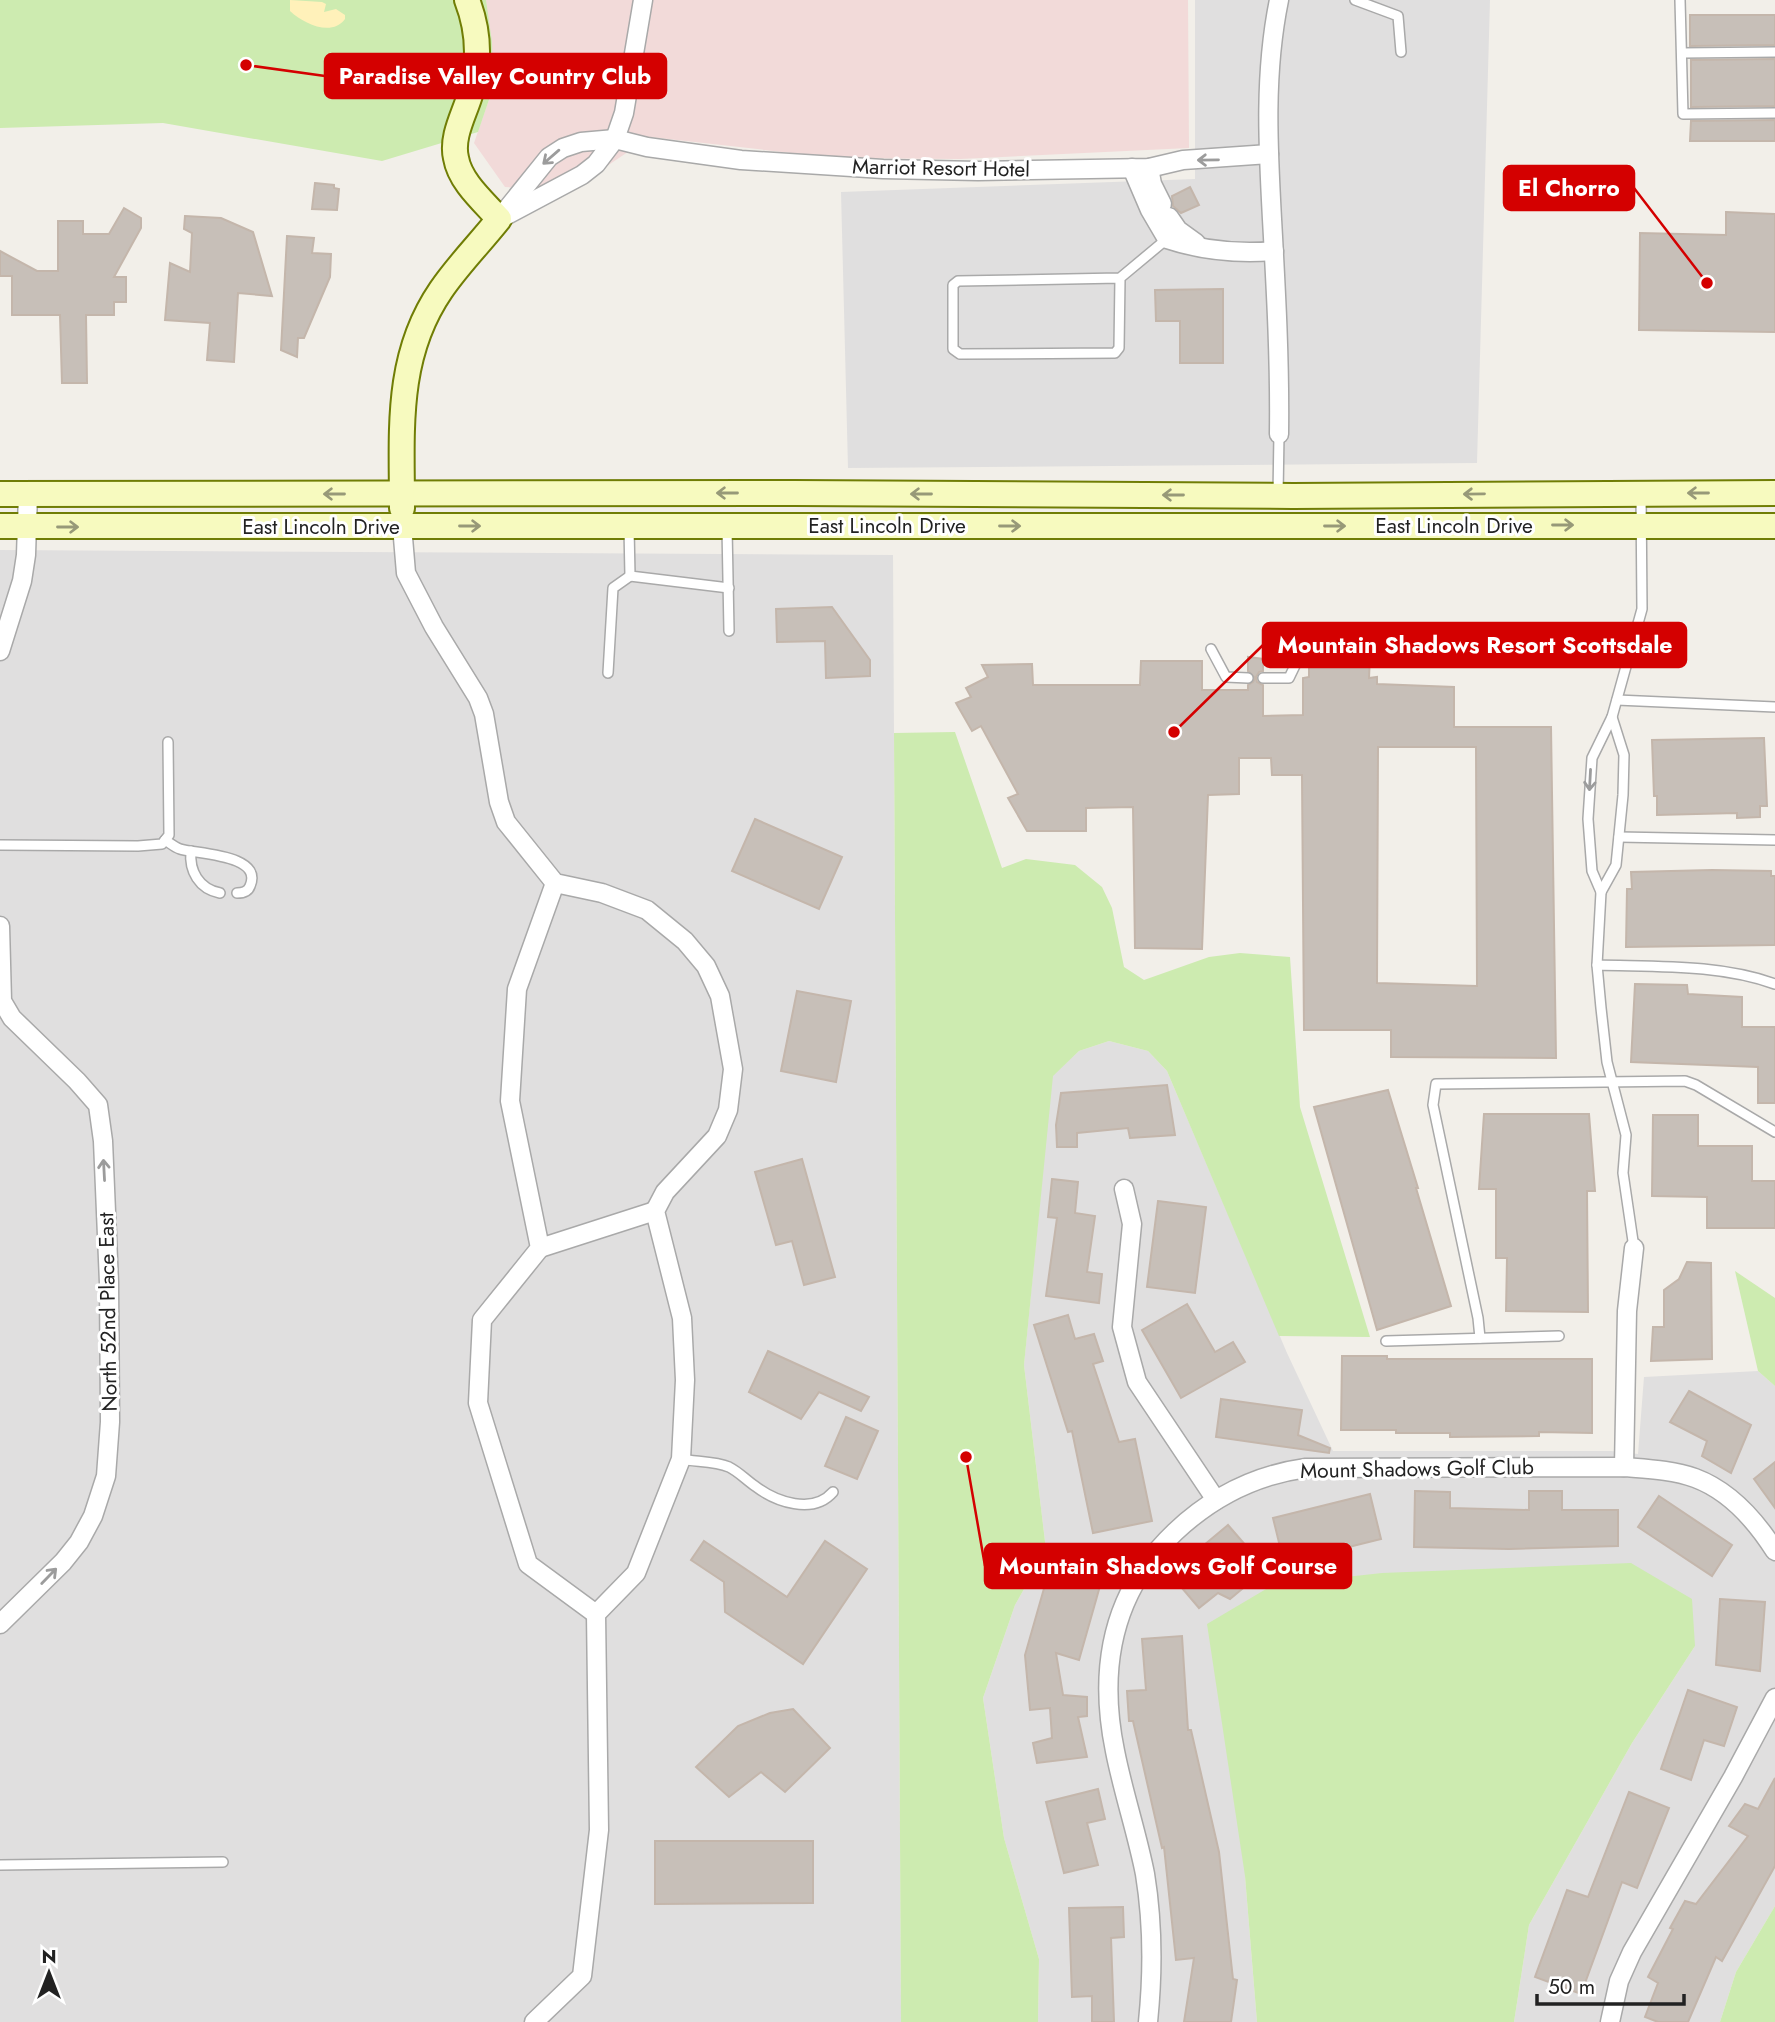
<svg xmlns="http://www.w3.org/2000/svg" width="1775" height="2022" viewBox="0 0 1775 2022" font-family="Jost,sans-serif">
<rect width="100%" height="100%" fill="#f2efe9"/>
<g fill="#e0dfdf">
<path d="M1195,0H1490L1477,463L848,468L841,192L1195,179Z"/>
<path d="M0,550L893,555L901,2022H0Z"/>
<path d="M1109,1041L1148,1051L1167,1071L1287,1353L1333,1451H1611L1638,1454L1644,1377L1758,1371L1775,1386V1906L1736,1972L1720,2022H1514L1529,1925L1632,1743L1695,1646L1245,1876L1257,2022H1038L1039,1959L1004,1838L983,1698L1015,1605L1046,1550L1024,1365L1052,1076L1079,1051Z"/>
</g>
<path fill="#f2dad9" d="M486,0H1188L1189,148L960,159L836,158L650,137L570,191L505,187L474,143L493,88Z"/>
<g fill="#cdebb0">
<path d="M0,0H486L492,42L493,88L478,132L382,161L163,123L0,128Z"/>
<path d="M955,732L1002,868L1026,859L1075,865L1102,887L1112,908L1124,967L1144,980L1209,957L1240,953L1290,957L1300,1107L1370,1337L1279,1336L1167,1071L1148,1051L1109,1041L1079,1051L1053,1076L1024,1365L1046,1550L1015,1605L983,1698L1004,1838L1039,1959L1038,2022H901L894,733Z"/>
<path d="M1735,1271L1775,1298V1386L1758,1371Z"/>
<path d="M1631,1563L1692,1599L1695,1646L1632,1743L1529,1925L1514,2022H1257L1245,1876L1207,1624L1273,1585L1382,1573Z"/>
<path d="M1775,1906V2022H1720L1736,1972Z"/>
</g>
<path fill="#fff1ba" d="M290,0L322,2L326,4L324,12L336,9L345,15V19C332,37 304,24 290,11Z"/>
<g fill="#c7bfb8" stroke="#c4b6ab" stroke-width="2" fill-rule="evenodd">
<path d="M1690,15H1775V45L1690,46Z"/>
<path d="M1775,59V106L1691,107V60Z"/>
<path d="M1775,120V141H1690L1691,121Z"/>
<path d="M315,183L334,185V188L339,189L337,210L312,209Z"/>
<path d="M1190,187L1199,205L1181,213L1173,206L1172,196Z"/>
<path d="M124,208L141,218V228L114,277H126V302H114V315H86L87,383H62L60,315H12V276H0V251L37,271H58V221H83V234H109Z"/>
<path d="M1726,212L1775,214V332L1639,330L1640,233L1726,235Z"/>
<path d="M185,216L221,218L253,232L272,296L238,293L234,362L207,360L210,323L165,320L170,263L190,272L192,233L184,229Z"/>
<path d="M287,236L314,238L312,253L331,254L330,277L304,338H298L297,357L281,350Z"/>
<path d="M1223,289V363H1180V321H1156L1155,290Z"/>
<path d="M832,607L870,660V676L826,678L825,641L777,642L776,609Z"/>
<path d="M1309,634H1371L1369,678L1377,677V684L1454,687V727H1551L1556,1058L1391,1057V1030H1304L1302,775H1272L1271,758H1239V794L1208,795L1202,949L1135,948L1133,807L1086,808V831H1027L1008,798L1018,794L981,726L972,731L956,703L971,697L966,688L988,677L982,665L1032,664L1033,685H1140L1141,661H1202V690H1248V685L1253,682L1255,678L1248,671V657L1263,659V671L1259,672L1256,677L1257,682L1263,685V716L1303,715V678L1309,677ZM1378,747H1476L1477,986L1377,983Z"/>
<path d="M1764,738L1767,806H1760V817L1737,818V813L1657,815V796H1654L1652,740Z"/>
<path d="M755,819L842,857L819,909L732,871Z"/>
<path d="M1712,870L1771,871V876H1775V945L1626,947L1627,889H1632L1631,872Z"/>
<path d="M1635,984L1687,985L1688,994L1742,997V1027H1775V1103H1758V1067L1631,1062Z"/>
<path d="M797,991L851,1001L836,1082L781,1071Z"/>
<path d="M1167,1085L1175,1135L1130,1138L1128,1128L1077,1133V1147H1057L1056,1125L1061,1093Z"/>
<path d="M1388,1090L1418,1188H1416L1451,1306L1377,1330L1314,1107Z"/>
<path d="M1484,1114H1589L1595,1191H1587L1588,1312L1506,1311L1507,1258H1496V1189H1479Z"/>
<path d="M1653,1115H1698V1146H1752V1181H1775V1228H1707V1197L1652,1196Z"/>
<path d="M802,1159L835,1277L804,1285L792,1241L776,1245L755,1172Z"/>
<path d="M1052,1179L1078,1182L1075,1213L1095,1216L1087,1272L1102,1274L1099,1303L1046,1296L1057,1218L1048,1217Z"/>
<path d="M1158,1201L1206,1207L1195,1293L1147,1287Z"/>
<path d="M1687,1262L1711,1263L1712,1359L1651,1361L1653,1327H1664V1290L1679,1279Z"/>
<path d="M1187,1304L1215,1352L1233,1342L1245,1362L1181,1398L1142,1330Z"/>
<path d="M1068,1315L1075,1339L1094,1334L1103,1361L1093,1364L1119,1442L1135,1439L1152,1521L1093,1533L1072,1431L1068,1432L1034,1325Z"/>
<path d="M768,1351L869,1397L861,1411L819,1392L801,1419L749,1392Z"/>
<path d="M1342,1356H1387V1359H1592V1433L1539,1432V1436L1450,1437V1433H1396V1430H1341Z"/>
<path d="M1689,1391L1751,1425L1731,1473L1702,1456L1707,1441L1670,1422Z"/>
<path d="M1221,1399L1302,1410L1298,1435L1330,1448L1329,1453L1216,1437Z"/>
<path d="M846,1417L878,1431L857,1479L825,1466Z"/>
<path d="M1775,1462V1508L1754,1479Z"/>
<path d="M1415,1491L1450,1492V1508L1529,1510V1491H1562V1510H1618V1546L1509,1549L1414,1547Z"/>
<path d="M1370,1494L1381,1539L1284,1563L1273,1518Z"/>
<path d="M1659,1496L1732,1545L1712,1576L1638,1527Z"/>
<path d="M1228,1525L1266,1569L1230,1599L1218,1593L1199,1608L1182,1588L1192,1579L1180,1565Z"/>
<path d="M704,1541L787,1597L825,1541L867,1569L803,1664L725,1612L724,1582L691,1560Z"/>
<path d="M1051,1564L1102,1579L1079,1660L1056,1653L1063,1695L1087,1697V1716L1078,1717L1087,1757L1037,1763L1033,1743L1052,1738L1050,1708L1030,1710L1025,1655Z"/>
<path d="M1720,1599L1765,1602L1760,1671L1716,1665Z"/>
<path d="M1182,1636L1188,1730H1191L1219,1852L1233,1979L1237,1980L1231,2022H1184L1194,1958L1176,1960L1164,1847L1162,1848L1133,1721H1129L1127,1691L1146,1690L1142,1639Z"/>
<path d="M1688,1690L1737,1707L1724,1746L1704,1740L1691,1780L1661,1769Z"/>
<path d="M793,1709L830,1748L785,1792L761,1772L729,1797L696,1767L738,1726L770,1713Z"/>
<path d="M1775,1778V1866L1722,1961L1716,1957L1688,2022H1658L1645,2017L1658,1983L1648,1977L1673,1929L1670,1928L1685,1901L1696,1904L1748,1836L1729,1826L1745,1804L1758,1809Z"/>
<path d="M1098,1789L1105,1819L1087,1823L1098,1865L1064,1873L1046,1802Z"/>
<path d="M1629,1792L1669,1808L1637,1888L1622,1882L1581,1994L1535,1977L1567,1890L1588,1897Z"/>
<path d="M655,1841H813V1903L655,1904Z"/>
<path d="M1123,1907L1124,1937L1111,1938L1114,2022H1092V1996L1072,1997L1069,1908Z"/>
</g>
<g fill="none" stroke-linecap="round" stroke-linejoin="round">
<defs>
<g id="lane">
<path d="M1355,0L1398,16L1401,52"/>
<path d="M1680,0L1683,114L1775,113"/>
<path d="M1683,53L1775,52"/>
<path d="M1120,278L958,281L953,285V349L960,354L1115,353L1119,348L1120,278L1168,238"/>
<path d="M1278,495L1279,434"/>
<path d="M629,528L630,576L729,588"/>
<path d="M727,528L729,631"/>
<path d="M1211,649L1226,677L1248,678"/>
<path d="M608,673L613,588L630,576"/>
<path d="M1263,678H1289L1303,649"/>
<path d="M1617,700L1775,707"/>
<path d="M1619,837L1775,840"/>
<path d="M165,840C170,843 174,847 180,849C195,854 264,854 250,886C248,892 242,893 237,893"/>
<path d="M0,845L138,846L162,844L169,835L168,742"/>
<path d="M191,851C189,871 199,889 220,893"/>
<path d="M1601,892L1616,865L1623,795L1624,755L1612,717"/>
<path d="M1597,965C1656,967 1719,964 1775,984"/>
<path d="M1634,1248L1623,1173L1626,1135L1607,1062L1601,1008L1597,965L1601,892L1592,871L1588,819L1592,758L1612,717L1642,609L1641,494"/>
<path d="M1480,1338L1478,1318L1433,1105L1436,1084L1685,1081L1696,1085L1775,1132"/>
<path d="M1386,1341L1559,1336"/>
<path d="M681,1459C695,1462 715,1461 729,1467C739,1472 746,1480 755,1486C776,1502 813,1515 833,1492"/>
<path d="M0,1865L223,1862"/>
</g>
<g id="street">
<path d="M1279,0C1264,73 1268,146 1272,219C1276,291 1280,362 1279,434"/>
<path d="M1132,168L1150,210L1167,239C1203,251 1236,254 1274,251"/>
<path d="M1149,168L1152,184L1162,204"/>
<path d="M505,216L582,175L596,164L615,139L624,113L643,0"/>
<path d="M1169,217L1178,230L1196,243"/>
<path d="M499,219L549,157L563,148L581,142L615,139L647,147L741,160L883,169L978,171L1149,168L1183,160L1269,154"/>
<path d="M402,526L406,573L434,627L478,698L484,714L499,802L506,822L555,883L602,893L647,910L685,941L706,966L720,996L733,1069L728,1110L717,1136L665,1192L655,1211L682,1318L685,1380L681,1459L636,1573L596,1614L599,1830L582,1976L534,2022"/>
<path d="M0,651L22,581L26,555L28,494"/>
<path d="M555,883L517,989L510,1101L540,1248L482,1320L478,1403L528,1564L596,1614"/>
<path d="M0,926L2,1001L12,1018L77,1081L98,1105L103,1141L109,1283L110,1422L106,1476L93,1516L79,1542L63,1562L0,1624"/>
<path d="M1124,1189L1132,1224L1122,1327L1137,1382L1216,1500"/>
<path d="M540,1248L655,1211"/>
<path d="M1624,1467L1627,1311L1634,1248"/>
<path d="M1148,2022C1153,1973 1153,1923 1145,1874C1137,1833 1123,1792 1115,1751C1098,1668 1112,1592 1175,1532C1212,1497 1255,1475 1306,1468L1624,1467C1648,1469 1673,1470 1695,1478C1730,1491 1756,1521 1775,1551"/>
<path d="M1610,2022L1619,1981L1632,1952L1733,1777L1775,1698"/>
</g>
<g id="secondary">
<path d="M0,494L795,493L1293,496L1775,493"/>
<path d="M402,508C402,431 395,357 441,290C458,265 480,243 499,219C484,202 460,182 456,158C451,137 464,115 470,95C480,64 479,31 467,0"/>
<path d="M0,526H1775"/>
</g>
</defs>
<use href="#lane" stroke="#a9a9a9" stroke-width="12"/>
<use href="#street" stroke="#a9a9a9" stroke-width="21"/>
<use href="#secondary" stroke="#707d05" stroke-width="28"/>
<use href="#lane" stroke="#fff" stroke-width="9"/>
<use href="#street" stroke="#fff" stroke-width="18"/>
<use href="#secondary" stroke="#f7fabf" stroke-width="24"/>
</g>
<defs><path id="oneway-shaft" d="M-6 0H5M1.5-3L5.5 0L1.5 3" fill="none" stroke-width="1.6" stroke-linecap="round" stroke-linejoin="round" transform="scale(1.75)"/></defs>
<g stroke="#9c9c9c">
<use href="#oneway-shaft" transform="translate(551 157) rotate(139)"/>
<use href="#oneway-shaft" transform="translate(1208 160) rotate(179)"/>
<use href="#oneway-shaft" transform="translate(1590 780) rotate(93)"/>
<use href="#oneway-shaft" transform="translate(104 1170) rotate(-93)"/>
<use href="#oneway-shaft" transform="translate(49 1576) rotate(-46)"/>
</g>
<g stroke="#979978">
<use href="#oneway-shaft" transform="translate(727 493) rotate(180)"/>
<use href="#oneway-shaft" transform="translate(1698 493) rotate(-180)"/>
<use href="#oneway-shaft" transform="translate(334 494) rotate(180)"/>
<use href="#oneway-shaft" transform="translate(921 494) rotate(-180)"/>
<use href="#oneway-shaft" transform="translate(1474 494) rotate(179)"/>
<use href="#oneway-shaft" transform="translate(1173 495) rotate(-180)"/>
<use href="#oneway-shaft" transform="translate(1563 525)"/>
<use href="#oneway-shaft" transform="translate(470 526)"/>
<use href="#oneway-shaft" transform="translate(1010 526)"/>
<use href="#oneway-shaft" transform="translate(1335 526)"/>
<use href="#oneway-shaft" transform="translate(68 527)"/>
</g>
<g text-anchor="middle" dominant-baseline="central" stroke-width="6" stroke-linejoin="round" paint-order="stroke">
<g font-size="21" fill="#222" stroke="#fff">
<text transform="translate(941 168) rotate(1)">Marriot Resort Hotel</text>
<text x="887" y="526">East Lincoln Drive</text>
<text x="1454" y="526">East Lincoln Drive</text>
<text x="321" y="527">East Lincoln Drive</text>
<text transform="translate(108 1312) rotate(-91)">North 52nd Place East</text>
<text transform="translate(1417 1469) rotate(-1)">Mount Shadows Golf Club</text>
</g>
</g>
<path fill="none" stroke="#d40000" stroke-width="2.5" d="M246 65L325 76M1707 283L1634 188M1174 732L1263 645M966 1457L985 1566"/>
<g fill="#d40000" stroke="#fff" stroke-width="2.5">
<circle cx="246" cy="65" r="7"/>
<circle cx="1707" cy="283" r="7"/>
<circle cx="1174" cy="732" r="7"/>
<circle cx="966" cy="1457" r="7"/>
</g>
<g fill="#d40000" stroke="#d40000" stroke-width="2.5">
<rect x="325" y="54" width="341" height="44" rx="7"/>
<rect x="1504" y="166" width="130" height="44" rx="7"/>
<rect x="1263" y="623" width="423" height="44" rx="7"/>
<rect x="985" y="1544" width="366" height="44" rx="7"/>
</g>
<g font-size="23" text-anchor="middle" font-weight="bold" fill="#fff">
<text x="495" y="84">Paradise Valley Country Club</text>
<text x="1569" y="196">El Chorro</text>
<text x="1475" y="653">Mountain Shadows Resort Scottsdale</text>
<text x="1168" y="1574">Mountain Shadows Golf Course</text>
</g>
<g transform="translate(49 1973)" stroke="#ffffff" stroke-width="5" paint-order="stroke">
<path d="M0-5L12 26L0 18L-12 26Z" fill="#222222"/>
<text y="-10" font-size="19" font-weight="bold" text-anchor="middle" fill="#222222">N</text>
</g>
<path d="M1537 1994v10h147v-10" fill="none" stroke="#222222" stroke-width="3.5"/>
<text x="1548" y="1994" font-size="21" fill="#222222" stroke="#ffffff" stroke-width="5" paint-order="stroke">50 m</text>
</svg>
